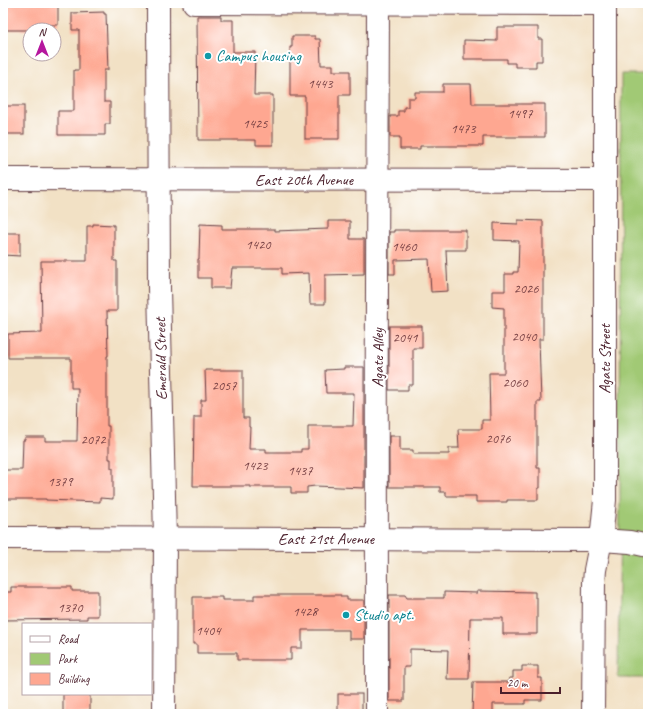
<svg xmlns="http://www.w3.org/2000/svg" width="651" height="717" viewBox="0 0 651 717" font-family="Caveat,sans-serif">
<rect width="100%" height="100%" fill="#fff"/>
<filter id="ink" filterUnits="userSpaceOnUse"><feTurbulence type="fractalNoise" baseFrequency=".025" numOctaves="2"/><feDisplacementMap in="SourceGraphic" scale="8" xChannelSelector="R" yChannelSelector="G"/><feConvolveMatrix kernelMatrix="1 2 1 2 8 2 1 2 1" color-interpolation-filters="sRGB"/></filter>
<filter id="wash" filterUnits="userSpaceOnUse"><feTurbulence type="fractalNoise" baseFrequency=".012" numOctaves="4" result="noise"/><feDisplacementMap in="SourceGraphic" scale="16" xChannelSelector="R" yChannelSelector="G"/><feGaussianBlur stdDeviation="0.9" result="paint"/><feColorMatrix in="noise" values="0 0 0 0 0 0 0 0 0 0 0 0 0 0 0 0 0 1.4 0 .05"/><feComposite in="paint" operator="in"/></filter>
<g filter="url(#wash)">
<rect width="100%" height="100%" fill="#f2e1c5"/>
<path fill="#a1c974" stroke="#767450" d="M621,74H648V678H618L620,501Z"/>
<g id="blocks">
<g fill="#fea791">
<path d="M3,3H58V25H38V30H3Z"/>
<path d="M104,12V14H106L108,70H104V102H110V124H105V135H58V111H74V70H79V30H72V13Z"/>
<path d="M197,16H221V20H233V52H255L254,95H273V145H256V140H198Z"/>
<path d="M497,27H538V39H542V61H536V67H515V63H507V59H464V40L497,41Z"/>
<path d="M292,36H315V39H320L321,65H333V71H350V95H339V139H305V96H290V47H292Z"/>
<path d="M443,84H471L472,104H545V137H483V146H420V149H400V137H390V116H398V111H404V107H408V98H415V92H443Z"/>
<rect x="3" y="106" width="21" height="28"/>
<path d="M518,220L543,221V339H539L541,402H537V468H540V488H538V500H507V502H476V496H446V492H440V487H389V436H400V450H413V454H449V448H459L458,429H482V420H490L489,373H504V308L492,307V291H505V274H513V272H518L519,241L494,240V223L518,224Z"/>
<path d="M328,221H350V239H364V274L325,275V304H310L309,273L282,274V268H232L230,288H211V278H198V259H199L200,224L222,225V229H275V231L328,229Z"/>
<path d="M93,224L114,225V261H117V311H107L108,356H107V426H109V459H111V468H113V499L100,498V502L46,500V499H3V470H22L23,440H25V437H45V441H77L78,388H71V358H8V334L42,333L41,261H87V226H93Z"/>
<path d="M394,230H466V250H446L448,291L431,292L429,259L395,260V274H389V232H394Z"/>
<path d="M3,233H20V256L3,255Z"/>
<path d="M389,326H422V348H413V385H408V390H389Z"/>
<path d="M344,367H364V488L315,486L307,487V493H291V487H250V486H193L194,417H201V400H206L205,370H243V418H249V427H250L249,449H266V452H301V449H308V426H353L354,393H326L325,370L344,369Z"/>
<path d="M11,587H72V591H98V616H87V619L3,620V592H11Z"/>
<path d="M477,591L535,592V598H537V634H503V618H470L469,679H447L448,650L410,649V667H404V701H389V595H405L407,598H444V592L477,593Z"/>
<path d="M254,595H341V597H347V600H364V639H349V630H302V648H291V660H237V653H197V644H193V597H222V600H254Z"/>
<path d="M522,666H538V678H542V700H525V704H493V714H472L473,682H509V678H513V671H522Z"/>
<path d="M63,694H90V714L63,713Z"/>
<rect x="338" y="694" width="24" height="19"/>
</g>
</g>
</g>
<g filter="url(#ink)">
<use href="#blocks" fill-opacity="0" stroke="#633c42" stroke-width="1"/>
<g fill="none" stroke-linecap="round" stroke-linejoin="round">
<defs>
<g id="minor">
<path d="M158,3L159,288L165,538L164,714"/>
<path d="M194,3L605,4"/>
<path d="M3,179L605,180"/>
<path d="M3,538L601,540L630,542L648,546"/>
<path d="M377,714C377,477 376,240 378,3"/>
<path d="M593,714L594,582L595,570L601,540L605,500V3"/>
</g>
</defs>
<use href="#minor" stroke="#633c42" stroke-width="24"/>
<use href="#minor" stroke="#fff" stroke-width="22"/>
</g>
</g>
<g fill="#0f9aa8" stroke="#fff" stroke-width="1.5">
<circle cx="208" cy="56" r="4"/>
<circle cx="346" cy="615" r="4"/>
</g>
<g text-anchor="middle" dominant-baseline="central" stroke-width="4" stroke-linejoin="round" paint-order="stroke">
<g font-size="14" fill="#774144">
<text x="320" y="83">1443</text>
<text x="520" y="113">1497</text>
<text x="255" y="123">1425</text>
<text x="463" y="128">1473</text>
<text x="258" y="244">1420</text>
<text x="404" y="246">1460</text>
<text x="526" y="288">2026</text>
<text x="524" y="336">2040</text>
<text x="405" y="337">2041</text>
<text x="515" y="382">2060</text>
<text x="224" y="385">2057</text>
<text x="498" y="438">2076</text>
<text x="93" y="439">2072</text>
<text x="255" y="465">1423</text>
<text x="300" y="470">1437</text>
<text x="60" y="481">1379</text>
<text x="70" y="607">1370</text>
<text x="305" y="611">1428</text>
<text x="208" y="630">1404</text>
</g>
<g font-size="16" fill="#0d838f" stroke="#fff" text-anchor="start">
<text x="216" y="56">Campus housing</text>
<text x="354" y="615">Studio apt.</text>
</g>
<g font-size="16" fill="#4a1f2b" stroke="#fff">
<text x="304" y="180">East 20th Avenue</text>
<text transform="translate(378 358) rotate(-90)">Agate Alley</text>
<text transform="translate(161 359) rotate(-91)">Emerald Street</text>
<text transform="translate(605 359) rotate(-90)">Agate Street</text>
<text x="326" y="539">East 21st Avenue</text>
</g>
</g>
<rect width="651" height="717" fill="none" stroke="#fff" stroke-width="16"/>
<rect x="22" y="623" width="130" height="72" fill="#ffffff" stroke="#b7a5aa"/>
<rect x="30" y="636" width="20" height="6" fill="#ffffff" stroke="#b7a5aa"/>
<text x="58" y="643" font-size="12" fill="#4a1f2b">Road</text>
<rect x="30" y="653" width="20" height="12" fill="#a1c974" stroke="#b7a5aa"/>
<text x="58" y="663" font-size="12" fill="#4a1f2b">Park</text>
<rect x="30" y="673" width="20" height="12" fill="#fea791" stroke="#b7a5aa"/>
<text x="58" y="683" font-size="12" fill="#4a1f2b">Building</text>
<g transform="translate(42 42)"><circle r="19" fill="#ffffff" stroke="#b7a5aa"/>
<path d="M0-3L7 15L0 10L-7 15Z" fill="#b5179e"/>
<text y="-6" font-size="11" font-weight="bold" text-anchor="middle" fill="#4a1f2b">N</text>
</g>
<path d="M501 687v6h59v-6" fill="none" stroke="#4a1f2b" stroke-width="2"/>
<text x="507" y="687" font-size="12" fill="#4a1f2b" stroke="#ffffff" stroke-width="3" paint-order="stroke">20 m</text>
</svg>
